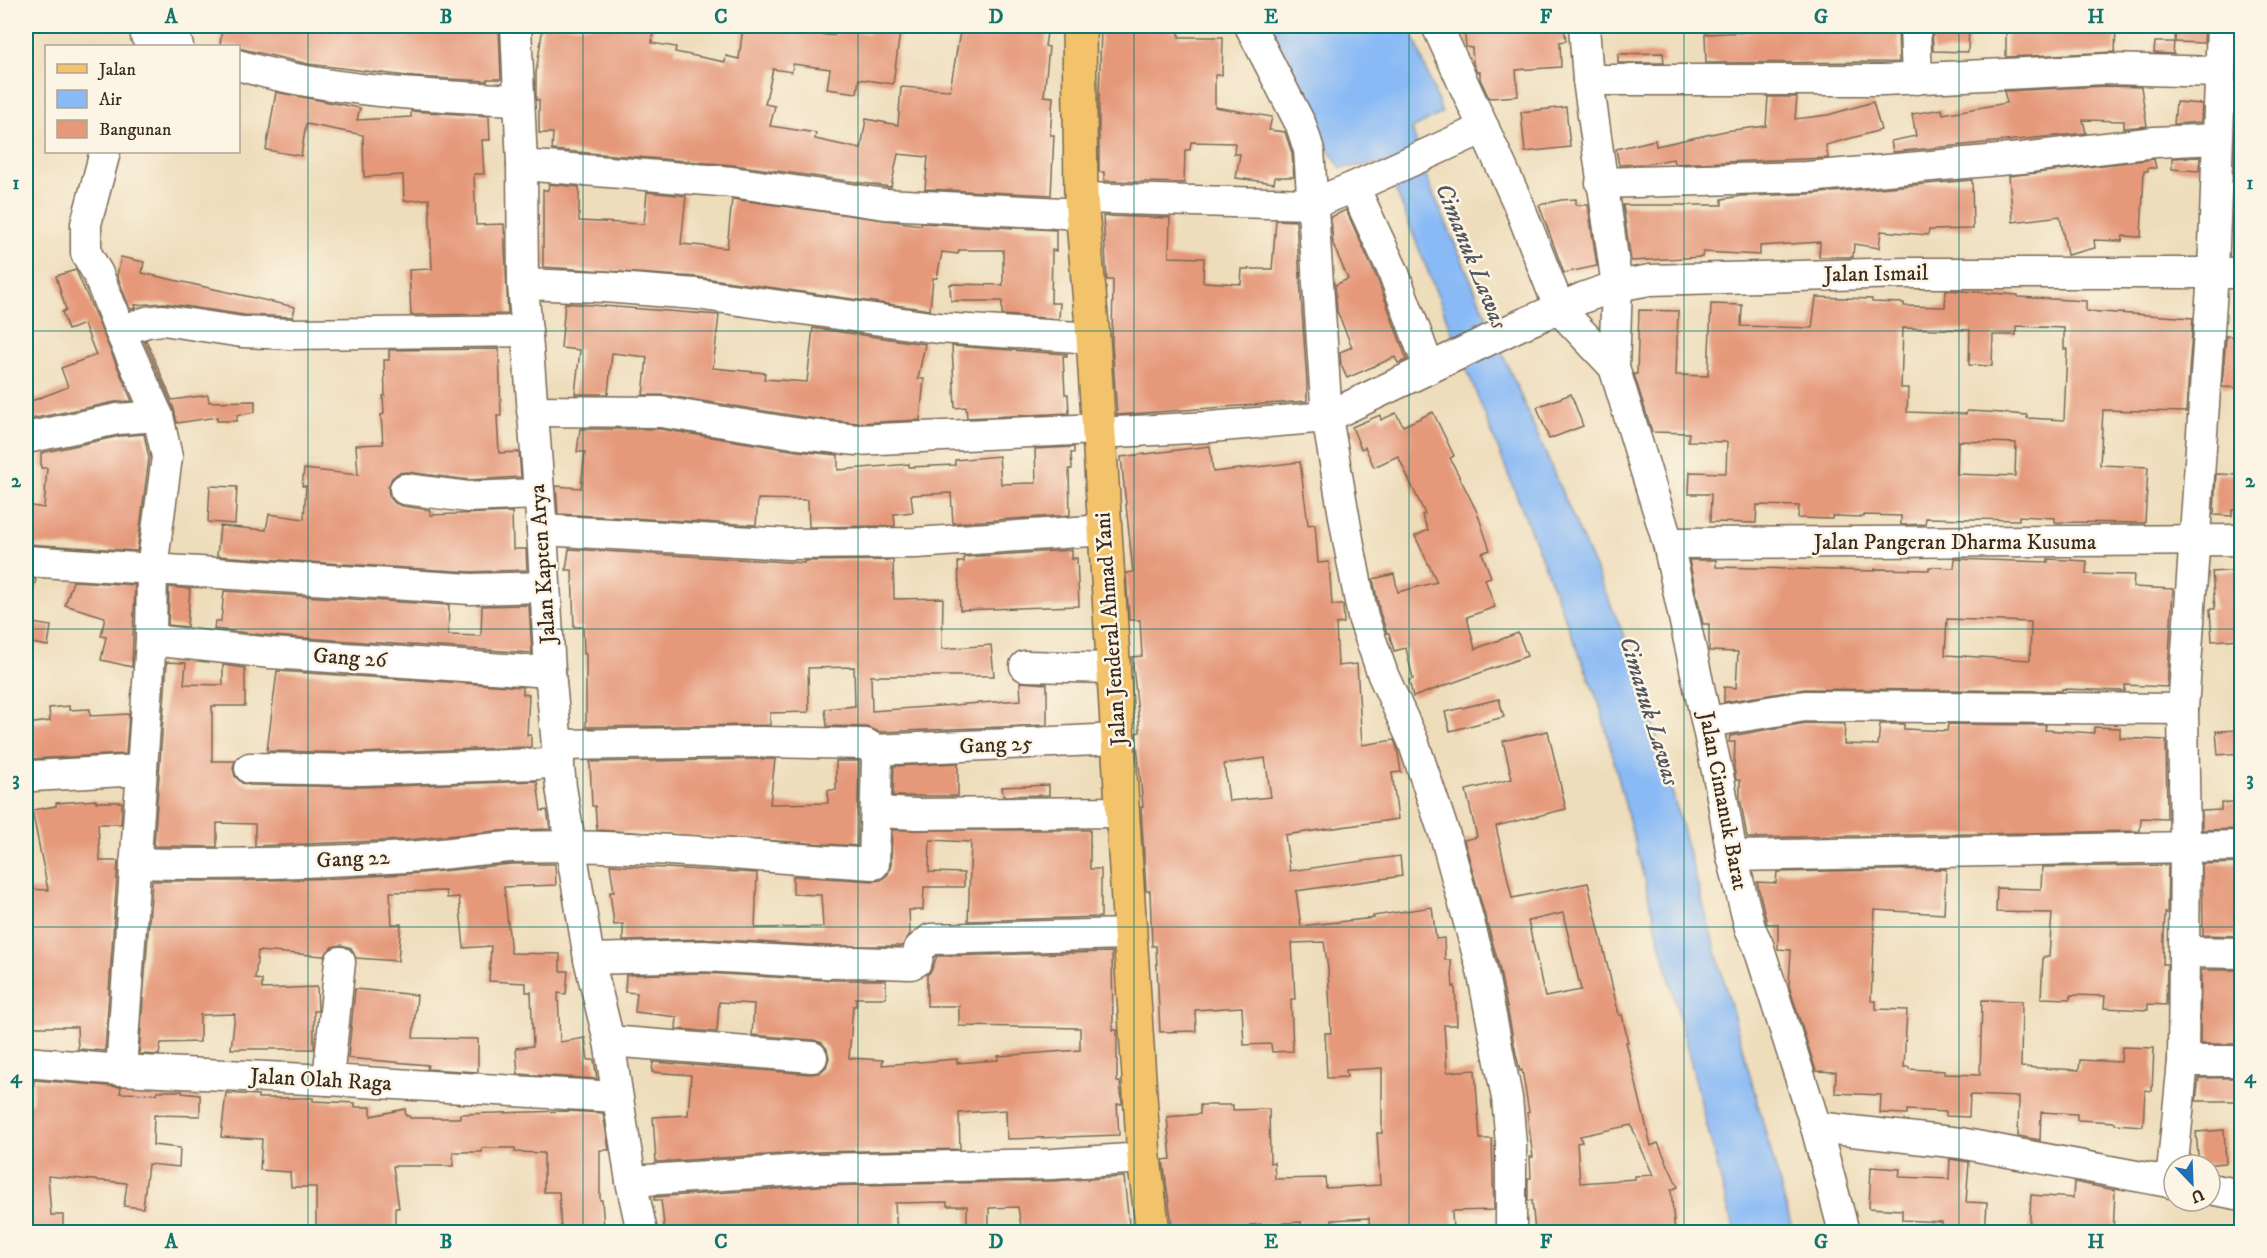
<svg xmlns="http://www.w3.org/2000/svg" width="2267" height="1258" viewBox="0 0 2267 1258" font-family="'IM FELL DW Pica',serif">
<rect width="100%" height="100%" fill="#fcf5e5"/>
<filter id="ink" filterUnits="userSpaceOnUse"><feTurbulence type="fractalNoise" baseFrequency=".0167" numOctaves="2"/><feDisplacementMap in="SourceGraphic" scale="12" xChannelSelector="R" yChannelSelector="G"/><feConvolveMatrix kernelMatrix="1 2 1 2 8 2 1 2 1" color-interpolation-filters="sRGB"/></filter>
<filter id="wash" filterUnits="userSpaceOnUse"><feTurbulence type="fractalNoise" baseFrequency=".008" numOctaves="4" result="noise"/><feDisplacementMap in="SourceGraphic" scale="24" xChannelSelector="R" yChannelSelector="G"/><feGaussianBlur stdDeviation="1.35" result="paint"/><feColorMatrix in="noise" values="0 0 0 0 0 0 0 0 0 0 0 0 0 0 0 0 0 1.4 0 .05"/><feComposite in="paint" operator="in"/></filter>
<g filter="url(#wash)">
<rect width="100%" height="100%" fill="#edb"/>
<path fill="#89baf5" stroke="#62728a" stroke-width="1.5" d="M1270,26H1410L1442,113L1412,129L1418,149L1415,151L1638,668L1793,1232H1734L1600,706L1385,163L1341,168L1319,136Z"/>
<g id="blocks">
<g fill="#e5997a" fill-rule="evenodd">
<path d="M222,26H499L501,79H487V81L415,77L308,64L238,48V46H220Z"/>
<path d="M543,26H654L652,43L676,47L675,52L725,62L726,56L739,59L743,26H798L797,31L834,36L835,29L869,33L870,28L900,32L893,84L859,79L857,93L827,89L830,69L793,64L792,72L773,69L765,104L775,106L770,126L816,133L815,139L861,149L866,119L898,125L901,87L950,90L961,26H1048L1045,46L1049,47L1044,96L1053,97L1050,135H1054L1051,195L925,189L928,157L898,154L891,187L734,165L552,150L553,133H539V100H536V73Z"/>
<path d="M1101,26H1171V31H1179V37H1223L1222,75H1215V107L1272,117L1269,130L1285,132L1292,153L1294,177H1275L1274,183L1236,178L1240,154H1234L1235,143L1191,142L1190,150H1185L1184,183L1104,181V172H1099V97Z"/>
<path d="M1464,26H1564L1566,41L1560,42L1561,67L1516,70L1518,96L1489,98L1480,79V72H1477L1473,63L1472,48L1466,47Z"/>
<path d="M1750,26H1898L1899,62L1706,63L1705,34L1750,32Z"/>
<path d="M1932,26H1969L1968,52L1933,51Z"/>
<path d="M2040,26H2116L2115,52L2006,57V32H2040Z"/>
<path d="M2176,26H2205L2204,43L2175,42Z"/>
<path d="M2155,42H2174L2173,54L2154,53Z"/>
<path d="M1663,53L1664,63H1618V54Z"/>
<path d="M2105,86L2141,87L2147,126L2124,128V121L2083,120L2086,133L1893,152L1891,141L1916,136L1912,114L1942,109L1943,114L2007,103L2004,91Z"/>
<path d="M276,92L360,108L357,120L411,117V111L489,116L490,140H482L484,174H474L476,225L504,224L508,314L411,315L409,270L432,269L429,199L404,201L403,175L364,177L363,135L306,124L301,156L266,150Z"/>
<path d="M1768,97H1797L1795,119L1828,115L1873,102L1881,130L1826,145L1828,158L1674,164L1673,159L1646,164L1619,165L1616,149L1655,140L1656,146L1725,131L1766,126Z"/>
<path d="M2176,102L2202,104L2201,122L2174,124Z"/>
<path d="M2236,106H2241V230L2232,229Z"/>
<path d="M1566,107L1570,147L1525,152L1521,112Z"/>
<path d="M2200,157L2199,171L2172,169V158Z"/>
<path d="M2154,159L2156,168H2148V171H2144L2141,237L2123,236L2122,241L2094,240L2095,248L2067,255L2060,216L2013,222L2009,176Z"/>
<path d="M1972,180L1973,229L1929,230L1928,235L1881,231L1879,248L1854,244L1853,257H1819L1820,242L1760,246V255L1703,252L1702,257L1631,261L1623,205H1722V199L1741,196L1809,194Z"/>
<path d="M549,184L579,187V221L644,224L647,192L686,196L681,244L727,248L732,199L921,225V223L1056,230V251L1052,250L1051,303H1060L1059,319L1002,315V301H951L950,284L1003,285V250H959L958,254L942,252L937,278H933L930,310L697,277L543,267V190H548Z"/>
<path d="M1576,199V205H1588L1597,266L1564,273L1539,205L1561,200Z"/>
<path d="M1346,210L1377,278L1407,360L1398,363L1395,357L1347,378L1341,365L1340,352L1352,347L1337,311L1335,285L1348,279L1333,244L1331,217Z"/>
<path d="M1103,216L1170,218L1169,257L1204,258L1203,282L1241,284L1242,269H1272L1276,220L1296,221L1307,383V401L1117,415L1112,344L1113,280H1107Z"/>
<path d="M121,257L144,262L142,273L295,307L293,317L244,315L165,303L135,305L136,308L130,309L117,275Z"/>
<path d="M76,270L132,401L115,402L26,420V403L68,387L61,368L96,355L84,324L68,330L62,312L66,310L56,276Z"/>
<path d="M1946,290L2018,295V297L2086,301V311L2193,318L2186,412L2103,410L2100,465L2148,467L2145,523L2055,522V518L2019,516V520L1926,518L1925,524L1901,525V516L1864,515V517L1832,516V519L1798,518L1799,506L1757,505L1756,523L1710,522L1711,494H1689L1690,472L1726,473L1727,442L1688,441L1689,433L1652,432L1634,374H1637L1639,310L1678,311L1676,375L1708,376L1711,304L1742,305L1741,326L1812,328L1816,297L1872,299V302L1904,303V306L1945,307ZM2016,326L2064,328V349H2067L2064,420L2027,418V415L1988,412L1967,411L1966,414L1907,412L1908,388H1901L1903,328L1970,330L1969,365L1992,366L1993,335H2016ZM1958,441L2016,443L2015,476L1957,474Z"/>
<path d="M565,303L719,315L713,368L765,373L764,379L807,382L813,328L925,344L918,379H924L920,420L858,423L802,417L664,395H643L647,357L612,353L608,394H575L580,350L561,348Z"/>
<path d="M2226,336L2241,337V388L2222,387Z"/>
<path d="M146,340L172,400L208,395L209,402L255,401V412L237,415V421H217V417L177,423L174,409L144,341Z"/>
<path d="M952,346L1067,354V356H1063L1065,394H1068L1069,413L967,418L966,407L955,408Z"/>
<path d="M499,349L501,416H497L499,453L519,452L521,477L469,480L407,472L398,473L392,478L388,487L389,496L395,503L403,506L430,510V515L512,512L513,549H526L527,570L471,572L217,556L220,526L266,530L269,514L304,519L306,486H302L304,469L358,475L356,445L383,444L381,415L384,414L383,396H385L384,360H389V350Z"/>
<path d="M1571,394L1583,426L1549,439L1537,407Z"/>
<path d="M1433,412L1454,456L1450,458L1477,512L1490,550L1482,553L1491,577L1485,579L1495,607L1467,617L1475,649L1518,633L1527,656L1413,697L1409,680L1413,679L1406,648L1394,651L1389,633H1387L1380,613L1373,579L1394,574L1398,592L1437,582L1415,536L1428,530L1422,515L1425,514L1398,456L1374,467L1365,447L1361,449L1352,427L1380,415L1381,420L1396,413L1403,426Z"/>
<path d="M580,429H660L797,451L838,455V470L909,464V467L955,465V460L999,456L1001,484L1036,483L1035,449L1074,447V453H1071L1072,469H1069L1070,515L953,523L951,493L911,495L913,512L894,514L895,526L809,527L808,500L758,499L756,525L558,514L556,486L581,488L585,452H577Z"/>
<path d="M144,434L149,458L137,551L26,544V505L44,508L47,468H41V453L120,436Z"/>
<path d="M1210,446L1213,472L1300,462L1308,525L1315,524L1318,563L1329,562L1332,605H1343L1344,623L1336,624L1338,666L1357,664L1362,745L1394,740L1397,748L1401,772L1392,773L1398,819L1285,835L1290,871L1400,856L1402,876L1296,891L1301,926L1374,918L1373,916L1432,907L1436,939L1444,938L1445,960H1451L1453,987L1455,986L1457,1025H1444L1447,1072L1475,1070L1480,1139H1492L1494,1210L1452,1211L1453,1233H1370L1369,1218L1332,1220V1225L1302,1226L1301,1222L1250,1225L1251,1233H1173L1163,1160L1171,1159L1167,1117L1200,1114V1105H1233V1110L1269,1109L1270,1163L1274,1162L1275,1179L1325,1178L1326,1188L1380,1185L1377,1133H1382V1068L1346,1070L1347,1077L1327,1078L1325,1033H1331L1328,969L1324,942L1292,943L1295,999H1291L1293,1051L1272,1052L1271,1044L1244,1045L1242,1007L1195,1010L1196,1031L1160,1032L1156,946H1152L1150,891H1146L1141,807H1143L1136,733L1140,732L1132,657L1142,656L1140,620H1129L1126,573L1133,572L1121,457ZM1265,758L1271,797L1229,801L1224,764Z"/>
<path d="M2216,474L2241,475V510H2232V516L2214,515Z"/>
<path d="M210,486L237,487L235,524L208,522Z"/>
<path d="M569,549L804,563V561L893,560L894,599L943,598L942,649L991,645L994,676H871L872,711L1021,700L1020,682L1047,684V725L880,732L866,727L827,726L825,709L855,706L854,667L808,668L809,712L770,713V725L586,727V654H584L583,627H574L572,570H566Z"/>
<path d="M1072,550V559L1077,558L1079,606L960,610L958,562H964V557Z"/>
<path d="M1955,559L2048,562V559L2087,561L2086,574L2134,575L2133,587L2173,589L2167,687L2125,685V691L2062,689V691L1805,689L1724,702V687L1736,688L1738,652L1709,651V624H1703L1689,560H1716V567L1875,571V569L1929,570V567L1954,568ZM1947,619L2031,622L2030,660L1945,655Z"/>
<path d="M2241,570V639L2212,641L2210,609H2215L2212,572Z"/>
<path d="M26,578L36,579L31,599L26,598Z"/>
<path d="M73,581L135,585L132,667L101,660L106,637L101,636L105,617L65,605Z"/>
<path d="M169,587L190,589L187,627L168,625Z"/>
<path d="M224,591L449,605L448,635L481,636L482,606L529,605L532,653L273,636L214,629L215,621H221Z"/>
<path d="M26,622L51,626L48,646L26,642Z"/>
<path d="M167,662L186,663L184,684L223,685V665L245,668V706H212V761H235L233,768L235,776L242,783L250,785L362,787L537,781L541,811L547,810L550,829L497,831L406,840L255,846V824L217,823V847L154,846Z"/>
<path d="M277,671L523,687V694L529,695L527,735H531V747L361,753L267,751Z"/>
<path d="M1499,699L1504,717L1450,731L1445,712Z"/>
<path d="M69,706V710L90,709V716L129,714L126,754L31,759L28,740L26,741V724L50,721L49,708Z"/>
<path d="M1806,723L1845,724L1844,744L1878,745L1880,724H1904V729L1947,731L1948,724L2046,725L2045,730L2094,733V727L2120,728V738L2166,740L2167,819L2141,818L2140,831L1747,838L1740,797V780H1736L1734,767L1735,742H1729L1730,736Z"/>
<path d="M2241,730V753L2218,755L2216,731Z"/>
<path d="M1548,731L1566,809L1496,826L1512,898L1588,883L1619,1015H1622L1628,1042H1626L1651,1146L1658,1143L1678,1187L1671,1190L1675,1233H1535L1532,1200L1528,1201V1178H1531L1530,1157H1533L1527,1113L1529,1112L1522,1070L1520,1071L1516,1054L1499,966L1464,840L1477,837L1466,790L1512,779L1503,741ZM1563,913L1581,990L1545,997L1528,921ZM1631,1125L1653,1175L1635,1176V1179L1580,1183L1577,1143L1582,1142L1580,1136Z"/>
<path d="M775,759L770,804L828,803V790H836V761H859L857,846L597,830L595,806H592L590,762Z"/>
<path d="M958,763V796H893L894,766Z"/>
<path d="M1049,785V795L1003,796L1002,787Z"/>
<path d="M96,800V802H122L121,824H98L100,861H118L105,1051L78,1049L77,1027H26L29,921H26V889L48,890L32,810L56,806V803Z"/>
<path d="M2241,801V829L2202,830V811L2221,810V803Z"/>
<path d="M892,830H1090V869H1101V917L968,921L971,842L930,840L929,872L964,873V887H924L923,910H909L910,934L902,946H827L704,939L623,941V924L614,925L610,892H614L610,865L757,873L755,928L823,927L821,895L793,894V876L873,881L881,880L888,874L891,865Z"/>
<path d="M2241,863V936L2203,935L2202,864Z"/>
<path d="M512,864H555L556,885L504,887L511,953L560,954V971H568L566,994L558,993L560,1042L585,1038L588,1060H594L597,1079L518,1074L516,1048L533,1046L531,992H526V983L489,981L491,946L464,948L459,897L447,898L446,891L390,892L392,924H401L398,961L356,958L351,948L341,945L332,947L324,956L258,951L255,979L262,980V989L317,987L318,1011H314V1049H231L235,1014L200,1015V1042L161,1043L159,1055L139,1054L152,881H237L340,878L421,873Z"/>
<path d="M2168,865L2167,913H2165L2163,964H2167L2166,1005L2148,1004V1010L2104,1008L2105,996L2071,995L2070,999L2041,998L2043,957H2049L2052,913L1996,912L1997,888L2041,889L2042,867Z"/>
<path d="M1946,869L1944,914L1875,910L1871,1001H1876V1009L1907,1010L1904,1067H1909V1069L1944,1071V1074L1980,1075L1982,1000L2022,1001L2021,1067L2079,1070L2080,1060L2121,1062L2122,1047L2154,1048L2152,1091L2145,1090L2143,1126L2115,1124V1122L2077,1120V1114L2041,1112L2040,1140L2018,1136L2019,1097L1970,1095L1969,1117L1946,1116V1112L1907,1110V1114L1880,1113L1881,1095L1835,1093L1836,1072L1816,1071L1789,986L1791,950L1778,949V924H1767L1757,882L1776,883L1777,872Z"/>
<path d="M1112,952L1113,1030H1117V1082H1120L1122,1104H1117L1119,1135L1007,1139L1006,1110L959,1113L960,1149L816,1152L656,1162L653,1117L688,1115L691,1075L652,1072L653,1062L811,1074L819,1073L826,1067L829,1058L827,1049L822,1043L814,1040L752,1035L754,1004L719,1002L717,1032L676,1029L677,1017L635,1012L637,993L625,992L626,975L703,973L826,980H886V998H856V1006H853L849,1058L883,1060L882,1065L957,1059V1063L998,1060V1056L1080,1050V1028L959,1026V1006H927V975L931,971L937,956Z"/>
<path d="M2201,970H2241V1044H2200Z"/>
<path d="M355,989L417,995L413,1038L478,1039V1072L427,1069L428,1065L348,1058Z"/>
<path d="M2199,1078H2241V1101H2196Z"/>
<path d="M34,1080L121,1087L120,1093L157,1094V1091H182V1093L200,1095V1116L154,1115L153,1145L180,1148L179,1167L148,1164L143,1208L124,1206L127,1183L48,1176L51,1215H63V1233H27L26,1103H32Z"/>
<path d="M226,1093L258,1095V1098H313V1101L355,1103V1107H371V1116L405,1109L406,1116H409L410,1118H460V1114L567,1111L603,1113L609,1150H600V1200H602L604,1229L561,1232L559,1192H544V1153L515,1152V1148H482V1152H453V1166H393L399,1208H395V1233H316V1187H291L290,1172L260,1170L262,1139L221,1137Z"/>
<path d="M2224,1130L2226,1163L2199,1165L2196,1132Z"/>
<path d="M1950,1159L1969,1162L1966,1202L1987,1203L1985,1233H1942V1222L1902,1220V1210L1869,1208L1871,1167L1900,1169L1899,1177L1949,1179Z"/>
<path d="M1124,1177L1130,1233H1022L1018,1207L989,1208V1233H967V1206H947V1202L895,1203L897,1233H665L661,1200H654V1197L818,1186L1052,1181Z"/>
<path d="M2074,1182L2115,1190L2113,1233H2029L2031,1195L2073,1198Z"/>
</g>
</g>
</g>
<g filter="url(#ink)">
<use href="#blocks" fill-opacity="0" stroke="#7a6955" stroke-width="1.5"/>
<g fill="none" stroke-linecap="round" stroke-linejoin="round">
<defs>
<g id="minor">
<path d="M516,26L522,165L523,284L542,530L550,672L561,787L589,959L609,1041L631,1181L642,1232"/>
<path d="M1250,26L1301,125L1309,150L1327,417L1349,545L1363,617L1383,675L1413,741L1447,842L1482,970L1507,1098L1511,1144V1232"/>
<path d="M1437,26L1518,203L1560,310L1614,367"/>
<path d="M1584,26L1588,80L1617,286L1614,367L1668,543L1720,785L1732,856L1750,928L1758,945L1816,1127L1844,1232"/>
<path d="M1915,26L1917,79"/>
<path d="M146,36L178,46"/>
<path d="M238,65C323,91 431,96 519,100"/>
<path d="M1588,80H1883L2105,69L2220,72"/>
<path d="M105,152L86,224V253L98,274L120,331L158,416"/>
<path d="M522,165L732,182L885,204L1082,214"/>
<path d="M1601,183L1807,177L2022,158L2155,142L2217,139"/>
<path d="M1354,187L1393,271L1429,368"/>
<path d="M1081,198L1312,204L1354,187L1484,128"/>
<path d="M523,284L604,287L696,294L938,328L1093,338"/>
<path d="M120,331L147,322L163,320L242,332L292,334L527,331"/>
<path d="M532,411L661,412L800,434L857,440L1098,429"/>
<path d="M1098,433L1210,427L1327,417L1518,326L1585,297L1617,286L1650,280L1905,273H2242"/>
<path d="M26,438L118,419L158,416L167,457L152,568L151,640L121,1070"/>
<path d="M405,489L468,497L538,494"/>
<path d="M542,530L788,544L916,543L1105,530"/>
<path d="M1668,543L2242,540"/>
<path d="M26,561L471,589L545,587"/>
<path d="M151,640L271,653L550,672"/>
<path d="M1025,666L1115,668"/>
<path d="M1707,722L1805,706L2183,709"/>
<path d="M873,750L1118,739"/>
<path d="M250,768L361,770L539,764L559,761"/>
<path d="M33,776L142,770"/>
<path d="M877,812L916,814L1123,812"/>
<path d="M1732,856L2242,846"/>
<path d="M135,863C226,866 317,862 407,857C442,855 477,849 511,847C632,843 753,857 874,864L877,758L872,748L866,744L762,742L557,745"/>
<path d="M2185,952L2242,953"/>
<path d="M589,959L703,956L827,963L856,962L911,964L917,961L919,949L931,939L1131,934"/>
<path d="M609,1041L812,1057"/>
<path d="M2183,1061H2242"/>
<path d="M26,1062L121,1070L328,1080L617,1097"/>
<path d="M328,1080L340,962"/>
<path d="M1816,1127L1960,1143L2174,1183"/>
<path d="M631,1181L817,1169L1052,1164L1144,1158"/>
<path d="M2171,1183L2183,1061L2185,847L2183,709L2213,273L2222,26"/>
<path d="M2210,1189L2242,1195"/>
</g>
<path id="major" d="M1079,26L1081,198L1093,338L1144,1158L1153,1232"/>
</defs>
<use href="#minor" stroke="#7a6955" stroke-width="33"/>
<use href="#major" stroke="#7a6955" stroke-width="36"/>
<use href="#minor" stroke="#fff" stroke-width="30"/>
<use href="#major" stroke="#f2c36a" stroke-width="33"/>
</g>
</g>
<path fill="none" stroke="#0f766e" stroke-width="1.5" stroke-opacity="0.55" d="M308,26V1232M583,26V1232M858,26V1232M1134,26V1232M1409,26V1232M1684,26V1232M1959,26V1232M26,331H2242M26,629H2242M26,927H2242"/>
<g text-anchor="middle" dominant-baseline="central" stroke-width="5" stroke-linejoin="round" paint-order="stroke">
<g font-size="22" fill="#3b2a1e" stroke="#fcf5e5">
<text transform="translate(1876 274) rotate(-1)">Jalan Ismail</text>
<text x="1955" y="542">Jalan Pangeran Dharma Kusuma</text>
<text transform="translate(543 564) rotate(-94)">Jalan Kapten Arya</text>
<text transform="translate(1111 629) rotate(-94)">Jalan Jenderal Ahmad Yani</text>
<text transform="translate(350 658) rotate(4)">Gang 26</text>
<text transform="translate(996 745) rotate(-3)">Gang 25</text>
<text transform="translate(1723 801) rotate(79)">Jalan Cimanuk Barat</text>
<text transform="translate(353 859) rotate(-3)">Gang 22</text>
<text transform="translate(321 1080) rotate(3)">Jalan Olah Raga</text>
</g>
<g font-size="24" font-style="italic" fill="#52555e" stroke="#fcf5e5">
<text transform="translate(1471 256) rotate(68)">Cimanuk Lawas</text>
<text transform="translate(1649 711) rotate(73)">Cimanuk Lawas</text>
</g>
</g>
<rect width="2267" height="1258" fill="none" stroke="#fcf5e5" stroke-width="66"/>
<rect x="45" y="45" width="195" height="108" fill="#fcf5e5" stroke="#afa495" stroke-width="1.5"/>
<rect x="57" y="64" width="30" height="9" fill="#f2c36a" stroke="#afa495" stroke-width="1.5"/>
<text x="99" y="75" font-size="18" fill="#3b2a1e">Jalan</text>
<rect x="57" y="90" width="30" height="18" fill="#89baf5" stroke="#afa495" stroke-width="1.5"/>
<text x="99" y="105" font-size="18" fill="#3b2a1e">Air</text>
<rect x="57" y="120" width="30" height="18" fill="#e5997a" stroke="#afa495" stroke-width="1.5"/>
<text x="99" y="135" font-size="18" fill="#3b2a1e">Bangunan</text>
<g transform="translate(2192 1183) rotate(157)"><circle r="28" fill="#fcf5e5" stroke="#afa495" stroke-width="1.5"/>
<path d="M0-4.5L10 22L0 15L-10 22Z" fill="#1f6fb2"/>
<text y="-9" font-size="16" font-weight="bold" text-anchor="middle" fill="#3b2a1e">U</text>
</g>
<rect x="33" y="33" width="2201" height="1192" fill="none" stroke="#0f766e" stroke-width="2"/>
<g font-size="20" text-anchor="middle" font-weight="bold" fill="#0f766e">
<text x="171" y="23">A</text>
<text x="446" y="23">B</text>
<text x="721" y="23">C</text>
<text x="996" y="23">D</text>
<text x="1271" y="23">E</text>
<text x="1546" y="23">F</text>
<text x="1821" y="23">G</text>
<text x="2096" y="23">H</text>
<text x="16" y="189">1</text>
<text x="2250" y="189">1</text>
<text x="16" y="487">2</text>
<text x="2250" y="487">2</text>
<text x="16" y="785">3</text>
<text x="2250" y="785">3</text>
<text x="16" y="1083">4</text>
<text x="2250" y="1083">4</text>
<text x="171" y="1248">A</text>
<text x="446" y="1248">B</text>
<text x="721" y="1248">C</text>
<text x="996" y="1248">D</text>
<text x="1271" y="1248">E</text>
<text x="1546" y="1248">F</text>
<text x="1821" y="1248">G</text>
<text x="2096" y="1248">H</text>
</g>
</svg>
